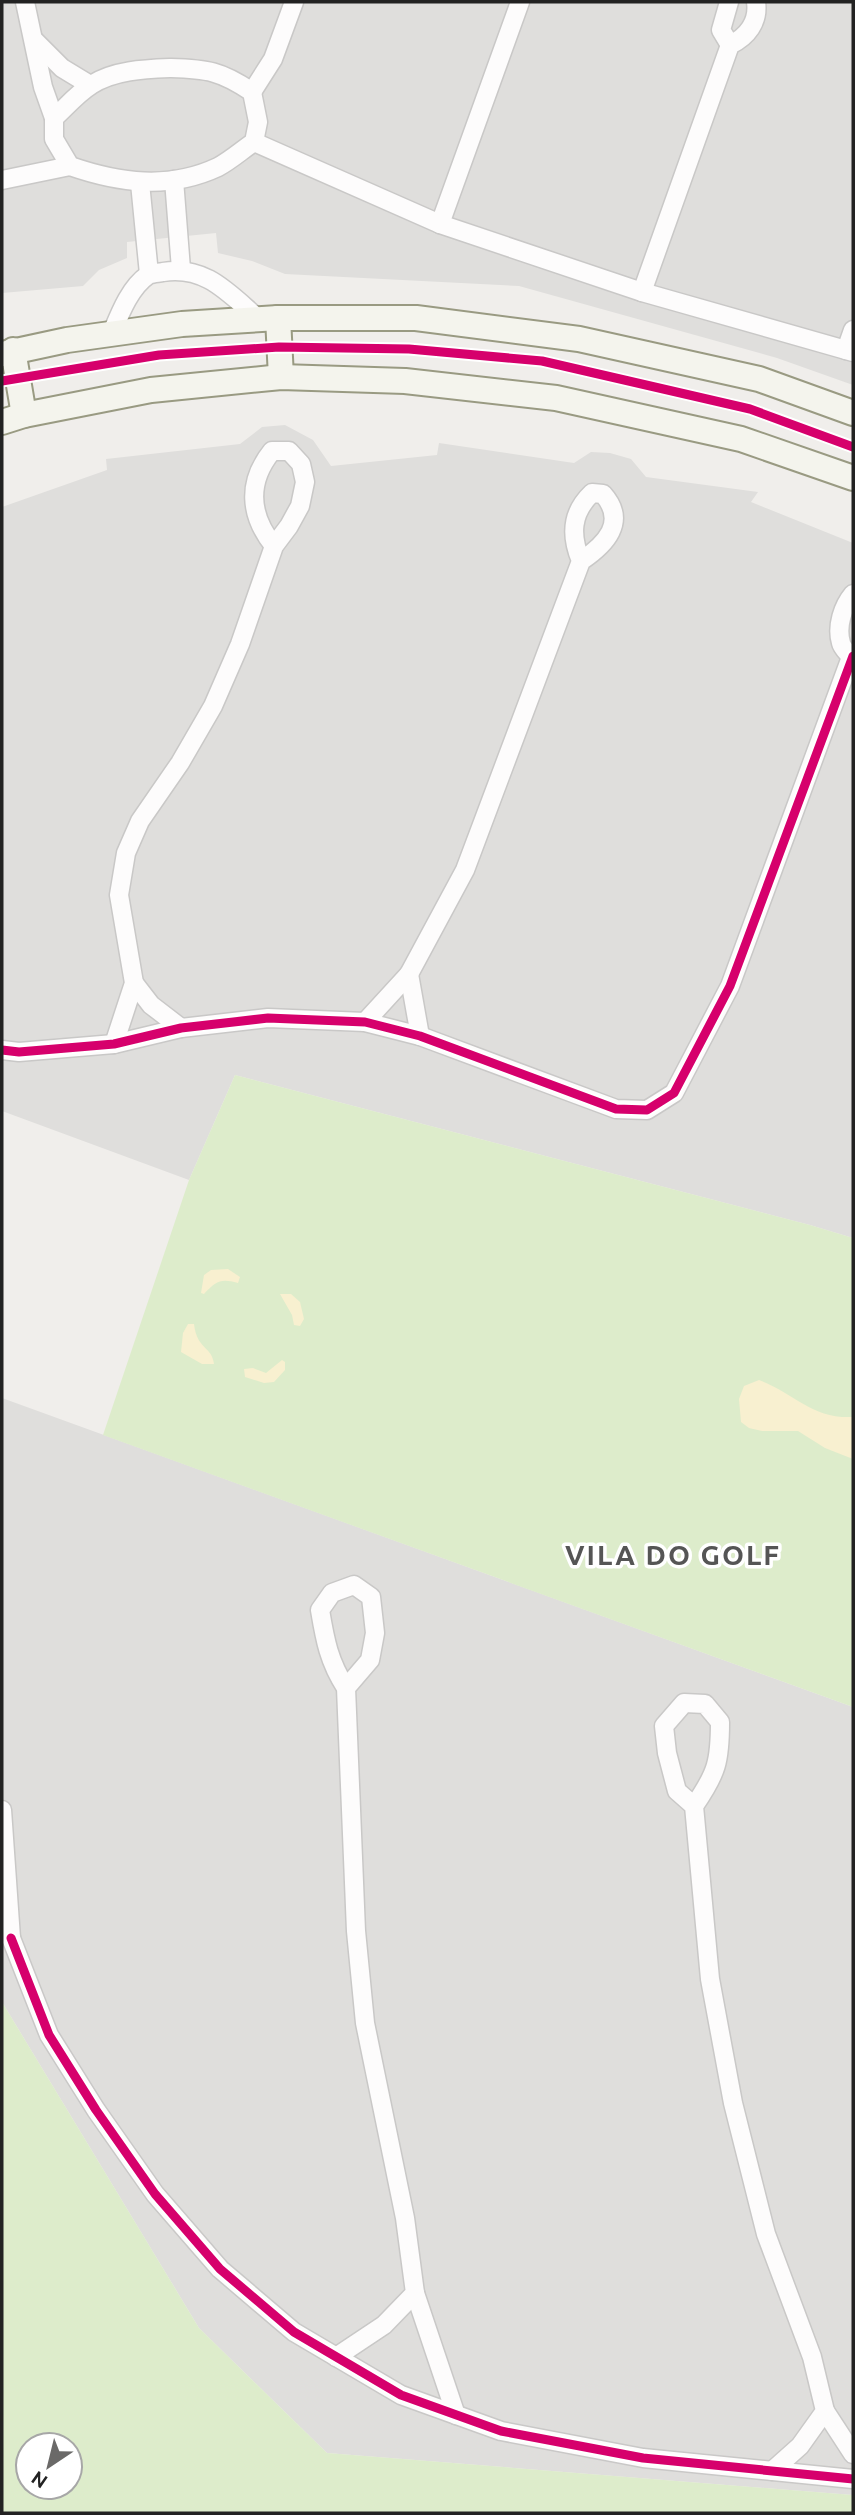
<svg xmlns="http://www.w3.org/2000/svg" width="855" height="2515" viewBox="0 0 855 2515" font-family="Ubuntu,sans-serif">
<rect width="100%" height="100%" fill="#f0eeeb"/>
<g fill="#dfdedc">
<path d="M2,2H853V385L777,358L519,286L285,274L252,261L218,253L216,233L127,242V258L99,270L83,286L2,293Z"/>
<path d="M285,425L313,440L331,466L437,455L439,443L574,463L591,452L610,453L631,459L646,477L758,492L751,502L853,543V1238L810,1225L235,1075L189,1180L2,1111V507L107,470L106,459L240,444L262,427Z"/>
<path d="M2,1398L853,1707V2495L327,2453L199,2328L2,2002Z"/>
</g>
<g fill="#ddeccb" fill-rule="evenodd">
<path d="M235,1075L810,1225L853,1238V1707L103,1435L189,1180Z"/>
<path d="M2,2002L199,2328L327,2453L853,2495V2513H2ZM28,2445H70V2487H28Z"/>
</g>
<g fill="#f8f0d0">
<path d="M228,1269L240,1277L238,1283C221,1278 216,1281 204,1294L201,1293L204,1275L211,1270Z"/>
<path d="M280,1294H291L300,1302L304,1319L300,1326L294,1325L292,1315Z"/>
<path d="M188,1324H194C197,1350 212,1346 214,1364H202L181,1352L183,1333Z"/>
<path d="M282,1360L285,1362V1370L274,1382L264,1383L245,1377L244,1369L253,1368L266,1373Z"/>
<path d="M759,1380C794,1393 812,1419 853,1417V1459L825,1448L798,1431H762L749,1428L741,1422L739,1399L744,1386Z"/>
</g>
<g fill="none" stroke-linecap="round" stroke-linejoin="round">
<defs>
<g id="street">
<path d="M25,2L43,87L54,118"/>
<path d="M729,2L721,30L730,45"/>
<path d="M34,40L62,68L90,85"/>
<path d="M171,68C207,69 221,71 252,92L258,122L254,142C242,150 231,160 218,167C169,190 119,183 70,166L54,139V118C66,107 78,93 91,85C114,70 145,69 171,68Z"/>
<path d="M252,92L273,59L294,2"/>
<path d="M254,142L440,224L642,292L853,352"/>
<path d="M2,180L70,166"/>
<path d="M174,180L181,269"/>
<path d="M140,183L149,274"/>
<path d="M440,224L520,2"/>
<path d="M642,292L730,45C747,37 759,22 756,2"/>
<path d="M111,335C119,316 129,288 148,275C152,273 158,273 163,272C207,265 230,295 261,321"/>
<path d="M846,350L853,330"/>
<path d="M851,657C848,653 842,648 841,643C836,626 843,606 853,594"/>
<path d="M409,974L420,1036"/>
<path d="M134,983L151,1005L181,1028"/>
<path d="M365,1022L409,974L465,870L581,561C605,545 628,522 603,494L592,493C571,513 570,535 581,561"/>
<path d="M114,1044L134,983L119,895L126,853L140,821L180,763L213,706L240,644L274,546L289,526L300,506L305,482L301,464L289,451H272C247,482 249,515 274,546"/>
<path d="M2,1050L19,1052L114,1044L181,1028L268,1018L365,1022L420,1036L616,1109L647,1110L674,1093L730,986L851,657"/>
<path d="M694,1806L677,1791L667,1753L664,1726L684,1703L705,1704L720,1722C720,1761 717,1773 694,1806L710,1979L733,2103L766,2234L812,2357L825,2411L800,2446L772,2471"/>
<path d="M2,1810L11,1938L2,1923"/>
<path d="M11,1938L49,2035L96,2110L155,2194L220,2269L294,2332L401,2395L501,2431L643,2458L853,2479"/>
<path d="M415,2293L456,2415"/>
<path d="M336,2357L384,2325L415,2293L405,2218L365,2023L356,1931L346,1688C329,1662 325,1640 320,1610L332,1593L354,1585L371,1597L375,1633L370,1660L346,1688"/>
<path d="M825,2411L853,2454"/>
</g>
<g id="secondary">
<path d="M278,318L281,377"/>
<path d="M13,350L24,415"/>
<path d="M2,354L67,340L182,324L278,318H416L579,339L759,379L853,413"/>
<path d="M2,422L24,415L151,390L281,377L405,381L556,398L741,439L853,478"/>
</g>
</defs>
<use href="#street" stroke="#c9c8c7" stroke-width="21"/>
<use href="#secondary" stroke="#999a82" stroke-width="28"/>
<use href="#street" stroke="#fdfcfc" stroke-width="18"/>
<use href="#secondary" stroke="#f4f4ed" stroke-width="24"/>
<defs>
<g id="cycleway">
<path d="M2,381L159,355L279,347L409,349L542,361L750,409L853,447"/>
<path d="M2,1050L19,1052L114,1044L181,1028L268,1018L365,1022L420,1036L616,1109L647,1110L674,1093L730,986L853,656"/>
<path d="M11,1938L49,2035L96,2110L155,2194L220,2269L294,2332L401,2395L501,2431L643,2458L853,2479"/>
</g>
</defs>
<use href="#cycleway" stroke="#fff" stroke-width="13"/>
<use href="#cycleway" stroke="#d6006c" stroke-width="9"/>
</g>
<g text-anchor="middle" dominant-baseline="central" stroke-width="7" stroke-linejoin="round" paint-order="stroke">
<g font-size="28" font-weight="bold" letter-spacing="2" fill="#555" stroke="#fff">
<text x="673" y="1554">VILA DO GOLF</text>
</g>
</g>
<rect width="855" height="2515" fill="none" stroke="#222222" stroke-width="7"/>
<g transform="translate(49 2466) rotate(215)"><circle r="33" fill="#ffffff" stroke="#a7a7a7" stroke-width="2"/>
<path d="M0-5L12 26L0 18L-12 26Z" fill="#6a6968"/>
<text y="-10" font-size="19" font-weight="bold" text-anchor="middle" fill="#222222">N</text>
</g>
</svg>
